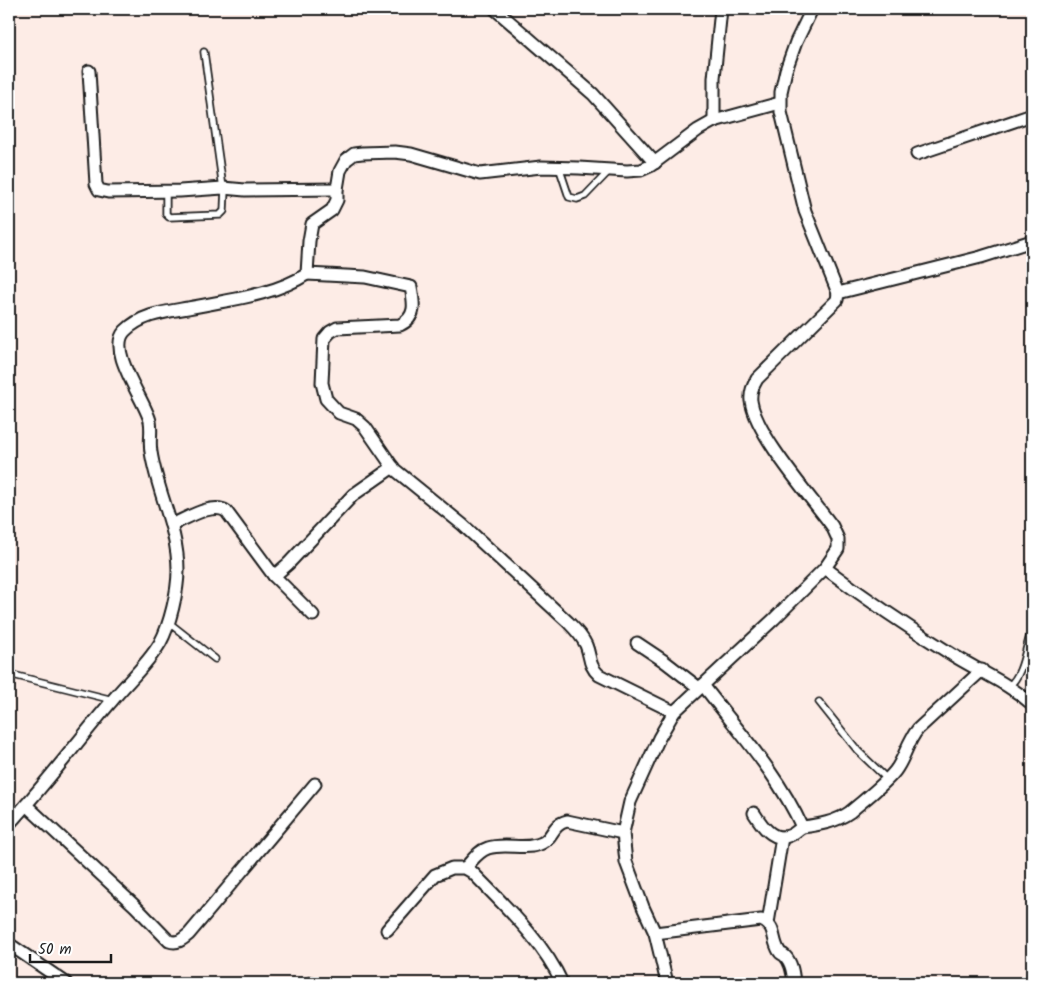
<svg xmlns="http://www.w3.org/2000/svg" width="1041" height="992" viewBox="0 0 1041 992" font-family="Kalam,sans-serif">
<rect width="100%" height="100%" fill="#fdece6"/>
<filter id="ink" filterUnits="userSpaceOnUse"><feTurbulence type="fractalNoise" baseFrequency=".02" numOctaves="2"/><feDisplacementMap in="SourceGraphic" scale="10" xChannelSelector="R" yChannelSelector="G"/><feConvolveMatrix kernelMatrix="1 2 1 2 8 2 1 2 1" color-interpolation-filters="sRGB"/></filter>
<g filter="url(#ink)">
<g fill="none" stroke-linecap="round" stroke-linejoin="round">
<defs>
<g id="service">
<path d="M204,52L223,188"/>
<path d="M559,167L569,197L577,199L585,196L610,170"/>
<path d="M166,192V214L169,217L220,215L224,211L225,189"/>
<path d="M168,622L215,659"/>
<path d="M9,674L113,700"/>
<path d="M1009,686C1024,674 1025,647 1032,630"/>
<path d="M819,702L858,751L887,779"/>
</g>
<g id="minor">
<path d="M495,9L593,94L655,163"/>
<path d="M89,71L96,184L99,190L108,192L180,191L223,188L245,190L337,189"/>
<path d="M714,121V78L721,9"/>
<path d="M917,154L1032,115"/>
<path d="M307,274L365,277L411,287C414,303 417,317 400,325L337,328L330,332L324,339L322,383L326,399L339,413L356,419L365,427L394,469L463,525L568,622C575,629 582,636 586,645C591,657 588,665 599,675L674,712"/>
<path d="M838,293L981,257L1032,241"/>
<path d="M171,525C186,519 212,502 226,511L274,576L313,615"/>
<path d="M825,568C865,598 906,626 948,652C976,670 1007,682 1032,704"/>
<path d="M274,576L288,564L353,495L393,467"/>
<path d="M637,643L664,661L699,688"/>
<path d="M703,685C738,731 778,774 802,827C798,830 793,835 788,836C772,842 761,824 754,813"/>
<path d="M26,805L135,906L169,941C178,944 183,939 189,934L315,784"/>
<path d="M9,824C45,785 77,742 111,702C127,682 147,665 160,643C170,625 178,591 178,570C178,529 157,492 151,452C149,442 152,431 150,421C145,400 106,350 125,331C142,314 165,312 188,308C227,300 273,296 307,274L309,241L312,224L332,210L337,200V189L340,171L346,160L354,154L362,153L395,152L411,154L480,174L541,167L579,168L627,171L641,170L650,166L698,130L714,121L780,103"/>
<path d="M802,827C819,825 836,822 850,812C865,799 883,786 895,771C905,758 907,742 918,729L982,670"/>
<path d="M465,868C472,861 478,851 488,848C505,842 526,851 542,843C554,837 551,825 567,821L623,833"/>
<path d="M768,923L782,837"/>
<path d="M387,930L435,875L452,868H465L472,872C503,904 544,942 562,983"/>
<path d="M655,933L761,920C777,926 771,938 779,951C781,955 782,953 785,956C792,963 793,974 794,983"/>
<path d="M9,944L66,983"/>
<path d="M311,983H312"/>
<path d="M667,983L655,933L643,907L626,862L623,833L630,802L659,738L674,712L774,619L825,568L838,549V539L832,526C810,496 756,435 751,401C750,392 753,386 757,379L837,300L838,293L805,211L781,112V92L786,70L796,42L812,9"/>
</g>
</defs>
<use href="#service" stroke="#1c1c1c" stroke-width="9"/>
<use href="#minor" stroke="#1c1c1c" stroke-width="15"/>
<use href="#service" stroke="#fff" stroke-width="5.5"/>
<use href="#minor" stroke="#fff" stroke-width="11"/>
</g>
</g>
<rect width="1041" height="992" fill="none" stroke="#fff" stroke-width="30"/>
<rect x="15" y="15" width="1011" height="962" fill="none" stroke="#1c1c1c" stroke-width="2" filter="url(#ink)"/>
<path d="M30 954v8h81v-8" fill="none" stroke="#1c1c1c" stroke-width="2.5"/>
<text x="38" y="954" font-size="15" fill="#1c1c1c" stroke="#ffffff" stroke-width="4" paint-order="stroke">50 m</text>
</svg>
